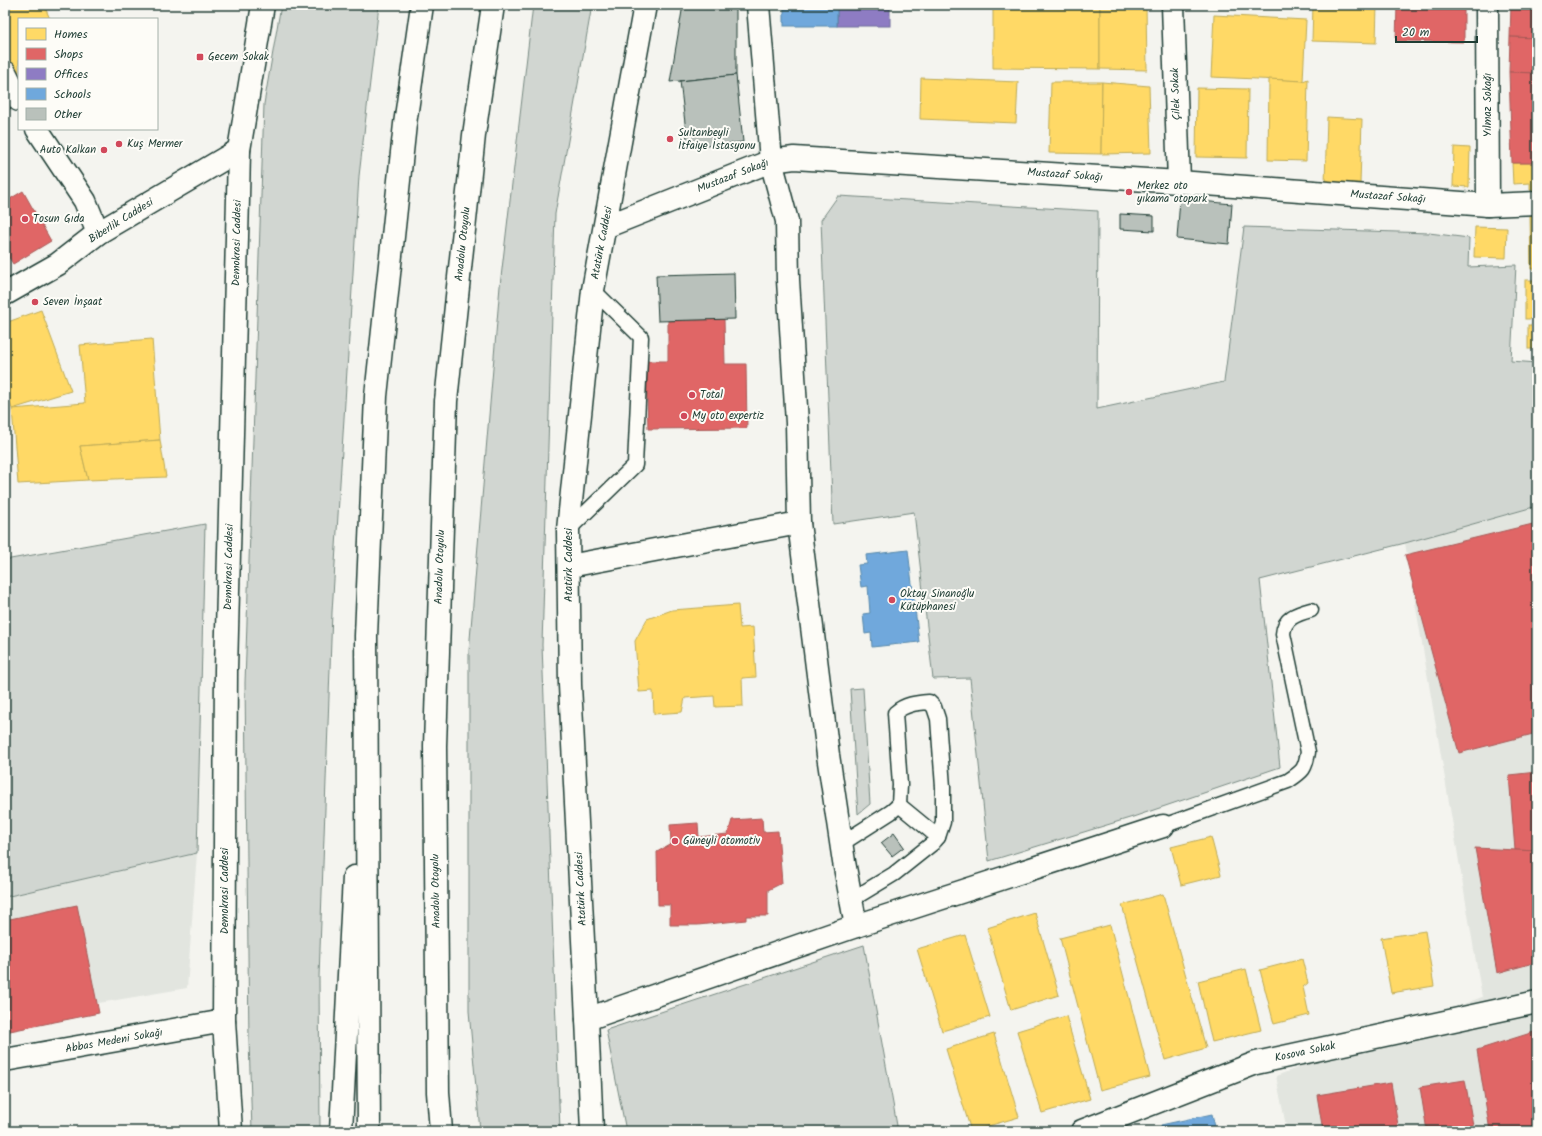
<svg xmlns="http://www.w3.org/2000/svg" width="1542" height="1136" viewBox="0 0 1542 1136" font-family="Kalam,sans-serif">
<rect width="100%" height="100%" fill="#f4f4ef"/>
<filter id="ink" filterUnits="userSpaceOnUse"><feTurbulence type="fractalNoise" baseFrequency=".025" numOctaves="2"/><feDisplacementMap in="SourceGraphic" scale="8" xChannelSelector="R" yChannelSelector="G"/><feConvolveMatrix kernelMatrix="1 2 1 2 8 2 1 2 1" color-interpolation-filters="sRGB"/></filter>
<g filter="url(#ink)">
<g fill="#e2e5df">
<path d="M1537,506V1131H1287L1276,1076L1482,997L1405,543Z"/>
<path d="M197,853L187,988L5,1019V897Z"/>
</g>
<g fill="#d1d6d1" stroke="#788a82">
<path d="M281,5H379L359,176L332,612L319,977L320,1131H252L249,1041L245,683L264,104Z"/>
<path d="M533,5H592L555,214L542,645L560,1131H480L469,1011V651L500,286Z"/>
<path d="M838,196L1098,211L1097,409L1224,382L1244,227L1429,233L1469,238L1468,267L1516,265L1511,361L1537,363V506L1405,543L1260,580L1280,767L1133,817L989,861L970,678L933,679L914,512L833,524L821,220Z"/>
<path d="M205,524L197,853L5,897V560Z"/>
<path d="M863,688L870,804L858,814L850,689Z"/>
<path d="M864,945L898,1131H626L606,1030Z"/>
</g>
<g fill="#ffd966" stroke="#bcaa57">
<path d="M5,5H44L50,19H19V93L5,58Z"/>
<path d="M993,5H1100V69L993,68Z"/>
<path d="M1100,5H1146L1147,70L1100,69Z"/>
<path d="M1313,5H1377L1376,43L1312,41Z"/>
<path d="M1214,15L1306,20L1303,81L1211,77Z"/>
<path d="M921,78L1018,82L1016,123L920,119Z"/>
<path d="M1269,79L1303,81L1308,79L1306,161L1268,160Z"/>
<path d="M1051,82H1102L1101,154L1049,153Z"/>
<path d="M1102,82L1149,86L1151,153L1101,154Z"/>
<path d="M1197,88L1248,89L1247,158L1196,157Z"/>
<path d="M1327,117L1362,119L1360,184L1325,183Z"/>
<path d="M1454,147L1470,148L1469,187L1453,186Z"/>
<path d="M1512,163H1537V190H1530V183L1513,184Z"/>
<path d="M1530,215H1537V269H1531Z"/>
<path d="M1475,227L1507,228L1506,258L1474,257Z"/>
<rect x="1525" y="280" width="12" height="39"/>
<path d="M41,310L71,391L12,409L5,387V323Z"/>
<rect x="1528" y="325" width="9" height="24"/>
<path d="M152,339L160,440L80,446L88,480L18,484L12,409L85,403L80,345Z"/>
<path d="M160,440L166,477L88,480L80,446Z"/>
<path d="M738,605L740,628L753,627L756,677L742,678L743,706L715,707L714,696L685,698L682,712L654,714L653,691L639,692L635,641L647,619L672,610Z"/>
<path d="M1211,837L1221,875L1181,885L1171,847Z"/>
<path d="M1163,894L1206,1048L1165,1060L1122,905Z"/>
<path d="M1035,913L1059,995L1011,1010L987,928Z"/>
<path d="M1110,925L1150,1077L1100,1090L1060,938Z"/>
<path d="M1425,931L1434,986L1391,993L1381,938Z"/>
<path d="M965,935L990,1017L942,1031L917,949Z"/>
<path d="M1302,959L1308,983L1303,987L1309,1015L1274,1024L1260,970Z"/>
<path d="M1246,969L1261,1030L1212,1042L1198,981Z"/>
<path d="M1066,1016L1090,1099L1042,1113L1017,1031Z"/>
<path d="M994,1034L1019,1117L971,1131L946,1049Z"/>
</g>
<g fill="#e06666" stroke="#a65a57">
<path d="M1397,5H1464V42L1396,41Z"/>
<path d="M1511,5H1537V38L1510,37Z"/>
<path d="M1510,37L1537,38V73L1509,72Z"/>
<path d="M1509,72L1537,73V163H1512Z"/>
<path d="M23,191L51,241L13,264L5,251V202Z"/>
<path d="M724,319L725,364H746L747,428L648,429L646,361H668V321Z"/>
<path d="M1537,523V733L1459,753L1405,555Z"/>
<path d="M1537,772V851L1515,850L1509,775Z"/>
<path d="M762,818L763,832L778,831L782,883L768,890V916H746V920L698,925H670V905H658L657,852L671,844L670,825L698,823L699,837L728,834L732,820Z"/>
<path d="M1475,848L1537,851V962L1497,973Z"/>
<path d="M77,905L99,1013L5,1032V920Z"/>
<path d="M1537,1031V1131H1490L1477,1050Z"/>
<path d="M1465,1080L1474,1131H1427L1420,1087Z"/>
<path d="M1391,1083L1399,1131H1323L1317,1095Z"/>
</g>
<rect fill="#8e7cc3" stroke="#6d6998" x="837" y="5" width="53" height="21"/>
<g fill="#6fa8dc" stroke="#5788aa">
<rect x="784" y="5" width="53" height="21"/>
<path d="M908,550L919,642L872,647L871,633L865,634L863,614L870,613L868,586L861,587L858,565L867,564L866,555Z"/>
<path d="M1212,1114L1216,1131H1162L1161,1125Z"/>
</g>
<g fill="#b9c1bb" stroke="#1f3d34">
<path d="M683,5H736V75L670,82Z"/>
<path d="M736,75L743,142L688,148L680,81Z"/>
<path d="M1180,199L1232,204L1229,244L1177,239Z"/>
<path d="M1120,214L1154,216V231L1120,229Z"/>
<path d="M734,273L735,319L658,321L656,275Z"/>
<path d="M894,833L904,847L892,856L881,843Z"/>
</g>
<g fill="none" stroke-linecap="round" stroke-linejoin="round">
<defs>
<g id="lane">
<path d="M568,530L635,465L641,337L593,290"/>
<path d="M899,805L938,837"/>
<path d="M1163,826L1288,781C1303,771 1305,770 1308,752L1283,634C1284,618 1296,614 1311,610"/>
<path d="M841,844L891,812L899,805L900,785L895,713C905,704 916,703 929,702L934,707L938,719L943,787V822L938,837L933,843L894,874L851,900"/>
</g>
<g id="street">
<path d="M758,5L771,161L787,221L788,280L797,423L799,523L828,755L844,862L856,926"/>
<path d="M1173,5L1179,182"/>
<path d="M1487,5L1488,205"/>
<path d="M5,72L19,100"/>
<path d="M37,129L85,201L98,233"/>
<path d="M605,227L771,161L794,158L1179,182L1488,205L1537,203"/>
<path d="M5,294L58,264L98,233L239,150"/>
<path d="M569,566L799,523"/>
<path d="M587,1019L856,926L1163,826"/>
<path d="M5,1060L224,1021"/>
<path d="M1082,1131L1256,1063L1537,1002"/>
</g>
<g id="secondary">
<path d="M231,1131L224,1021L226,670L238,198L239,150L263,5"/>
<path d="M592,1131L587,1019L570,685L568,530L593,290L645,5"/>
</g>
<g id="highway">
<path d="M341,1131L354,877"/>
<path d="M369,1131L366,636L376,396L405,124L422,5"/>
<path d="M441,1131L438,1092L435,746L446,401L474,135L493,5"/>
</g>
</defs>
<use href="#lane" stroke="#1f3d34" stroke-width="17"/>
<use href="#street" stroke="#1f3d34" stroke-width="25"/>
<use href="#secondary" stroke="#1f3d34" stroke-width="25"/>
<use href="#highway" stroke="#1f3d34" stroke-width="25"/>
<use href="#lane" stroke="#fdfcf7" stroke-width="14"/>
<use href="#street" stroke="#fdfcf7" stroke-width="22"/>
<use href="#secondary" stroke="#fdfcf7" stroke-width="22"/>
<use href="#highway" stroke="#fdfcf7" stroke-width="22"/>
</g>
</g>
<g fill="#d1495b" stroke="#fdfcf7" stroke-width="1.5">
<rect x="196" y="53" width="8" height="8" rx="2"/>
<circle cx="670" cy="139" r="4"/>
<circle cx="119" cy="144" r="4"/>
<circle cx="104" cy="150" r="4"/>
<circle cx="1129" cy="192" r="4"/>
<circle cx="25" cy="219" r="4"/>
<circle cx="35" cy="302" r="4"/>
<circle cx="692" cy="395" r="4"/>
<circle cx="684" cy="416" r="4"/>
<circle cx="892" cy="600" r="4"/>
<circle cx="675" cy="841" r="4"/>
</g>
<g text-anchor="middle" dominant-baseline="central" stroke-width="4" stroke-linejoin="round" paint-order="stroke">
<g font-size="11" fill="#1f3d34" stroke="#fdfcf7" text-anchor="start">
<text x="208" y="57">Gecem Sokak</text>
<text x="678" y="133">Sultanbeyli<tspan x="678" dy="13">İtfaiye İstasyonu</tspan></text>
<text x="127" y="144">Kuş Mermer</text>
<text x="96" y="150" text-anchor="end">Auto Kalkan</text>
<text x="1137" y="186">Merkez oto<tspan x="1137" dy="13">yıkama otopark</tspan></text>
<text x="33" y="219">Tosun Gıda</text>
<text x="43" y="302">Seven İnşaat</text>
<text x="700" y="395">Total</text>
<text x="692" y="416">My oto expertiz</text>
<text x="900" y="594">Oktay Sinanoğlu<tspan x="900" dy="13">Kütüphanesi</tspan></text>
<text x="683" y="841">Güneyli otomotiv</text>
</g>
<g font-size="11" fill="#1f3d34" stroke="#fdfcf7">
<text transform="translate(1176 94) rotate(-92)">Çilek Sokak</text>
<text transform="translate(1488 105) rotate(-90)">Yılmaz Sokağı</text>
<text transform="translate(1065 175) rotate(4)">Mustazaf Sokağı</text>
<text transform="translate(733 176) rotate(-21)">Mustazaf Sokağı</text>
<text transform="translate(1388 197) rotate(4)">Mustazaf Sokağı</text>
<text transform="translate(121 221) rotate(-32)">Biberlik Caddesi</text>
<text transform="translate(237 243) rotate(-89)">Demokrasi Caddesi</text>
<text transform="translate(602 243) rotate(-79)">Atatürk Caddesi</text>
<text transform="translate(463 244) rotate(-84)">Anadolu Otoyolu</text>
<text transform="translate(569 565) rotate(-90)">Atatürk Caddesi</text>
<text transform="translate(229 567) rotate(-89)">Demokrasi Caddesi</text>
<text transform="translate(440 567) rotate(-88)">Anadolu Otoyolu</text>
<text transform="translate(581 889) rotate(-93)">Atatürk Caddesi</text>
<text transform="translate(225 891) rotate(-90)">Demokrasi Caddesi</text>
<text transform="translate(436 891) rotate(-91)">Anadolu Otoyolu</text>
<text transform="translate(114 1041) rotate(-10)">Abbas Medeni Sokağı</text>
<text transform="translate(1305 1052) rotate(-12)">Kosova Sokak</text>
</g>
</g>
<rect width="1542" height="1136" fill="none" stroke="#fdfcf7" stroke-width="20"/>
<rect x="10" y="10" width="1522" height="1116" fill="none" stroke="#1f3d34" stroke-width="1.5" filter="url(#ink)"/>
<rect x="18" y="18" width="140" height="112" fill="#fdfcf7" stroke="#a4b0a9"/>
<rect x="26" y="28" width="20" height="12" fill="#ffd966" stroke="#a4b0a9"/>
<text x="54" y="38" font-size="12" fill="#1f3d34">Homes</text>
<rect x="26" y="48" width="20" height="12" fill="#e06666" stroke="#a4b0a9"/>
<text x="54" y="58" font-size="12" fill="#1f3d34">Shops</text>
<rect x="26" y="68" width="20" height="12" fill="#8e7cc3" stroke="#a4b0a9"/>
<text x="54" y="78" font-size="12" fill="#1f3d34">Offices</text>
<rect x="26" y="88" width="20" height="12" fill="#6fa8dc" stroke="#a4b0a9"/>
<text x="54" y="98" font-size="12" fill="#1f3d34">Schools</text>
<rect x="26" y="108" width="20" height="12" fill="#b9c1bb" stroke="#a4b0a9"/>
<text x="54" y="118" font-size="12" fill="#1f3d34">Other</text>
<path d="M1396 36v6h81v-6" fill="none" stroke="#1f3d34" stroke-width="2"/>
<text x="1402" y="36" font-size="12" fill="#1f3d34" stroke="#fdfcf7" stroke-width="3" paint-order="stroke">20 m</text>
</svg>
